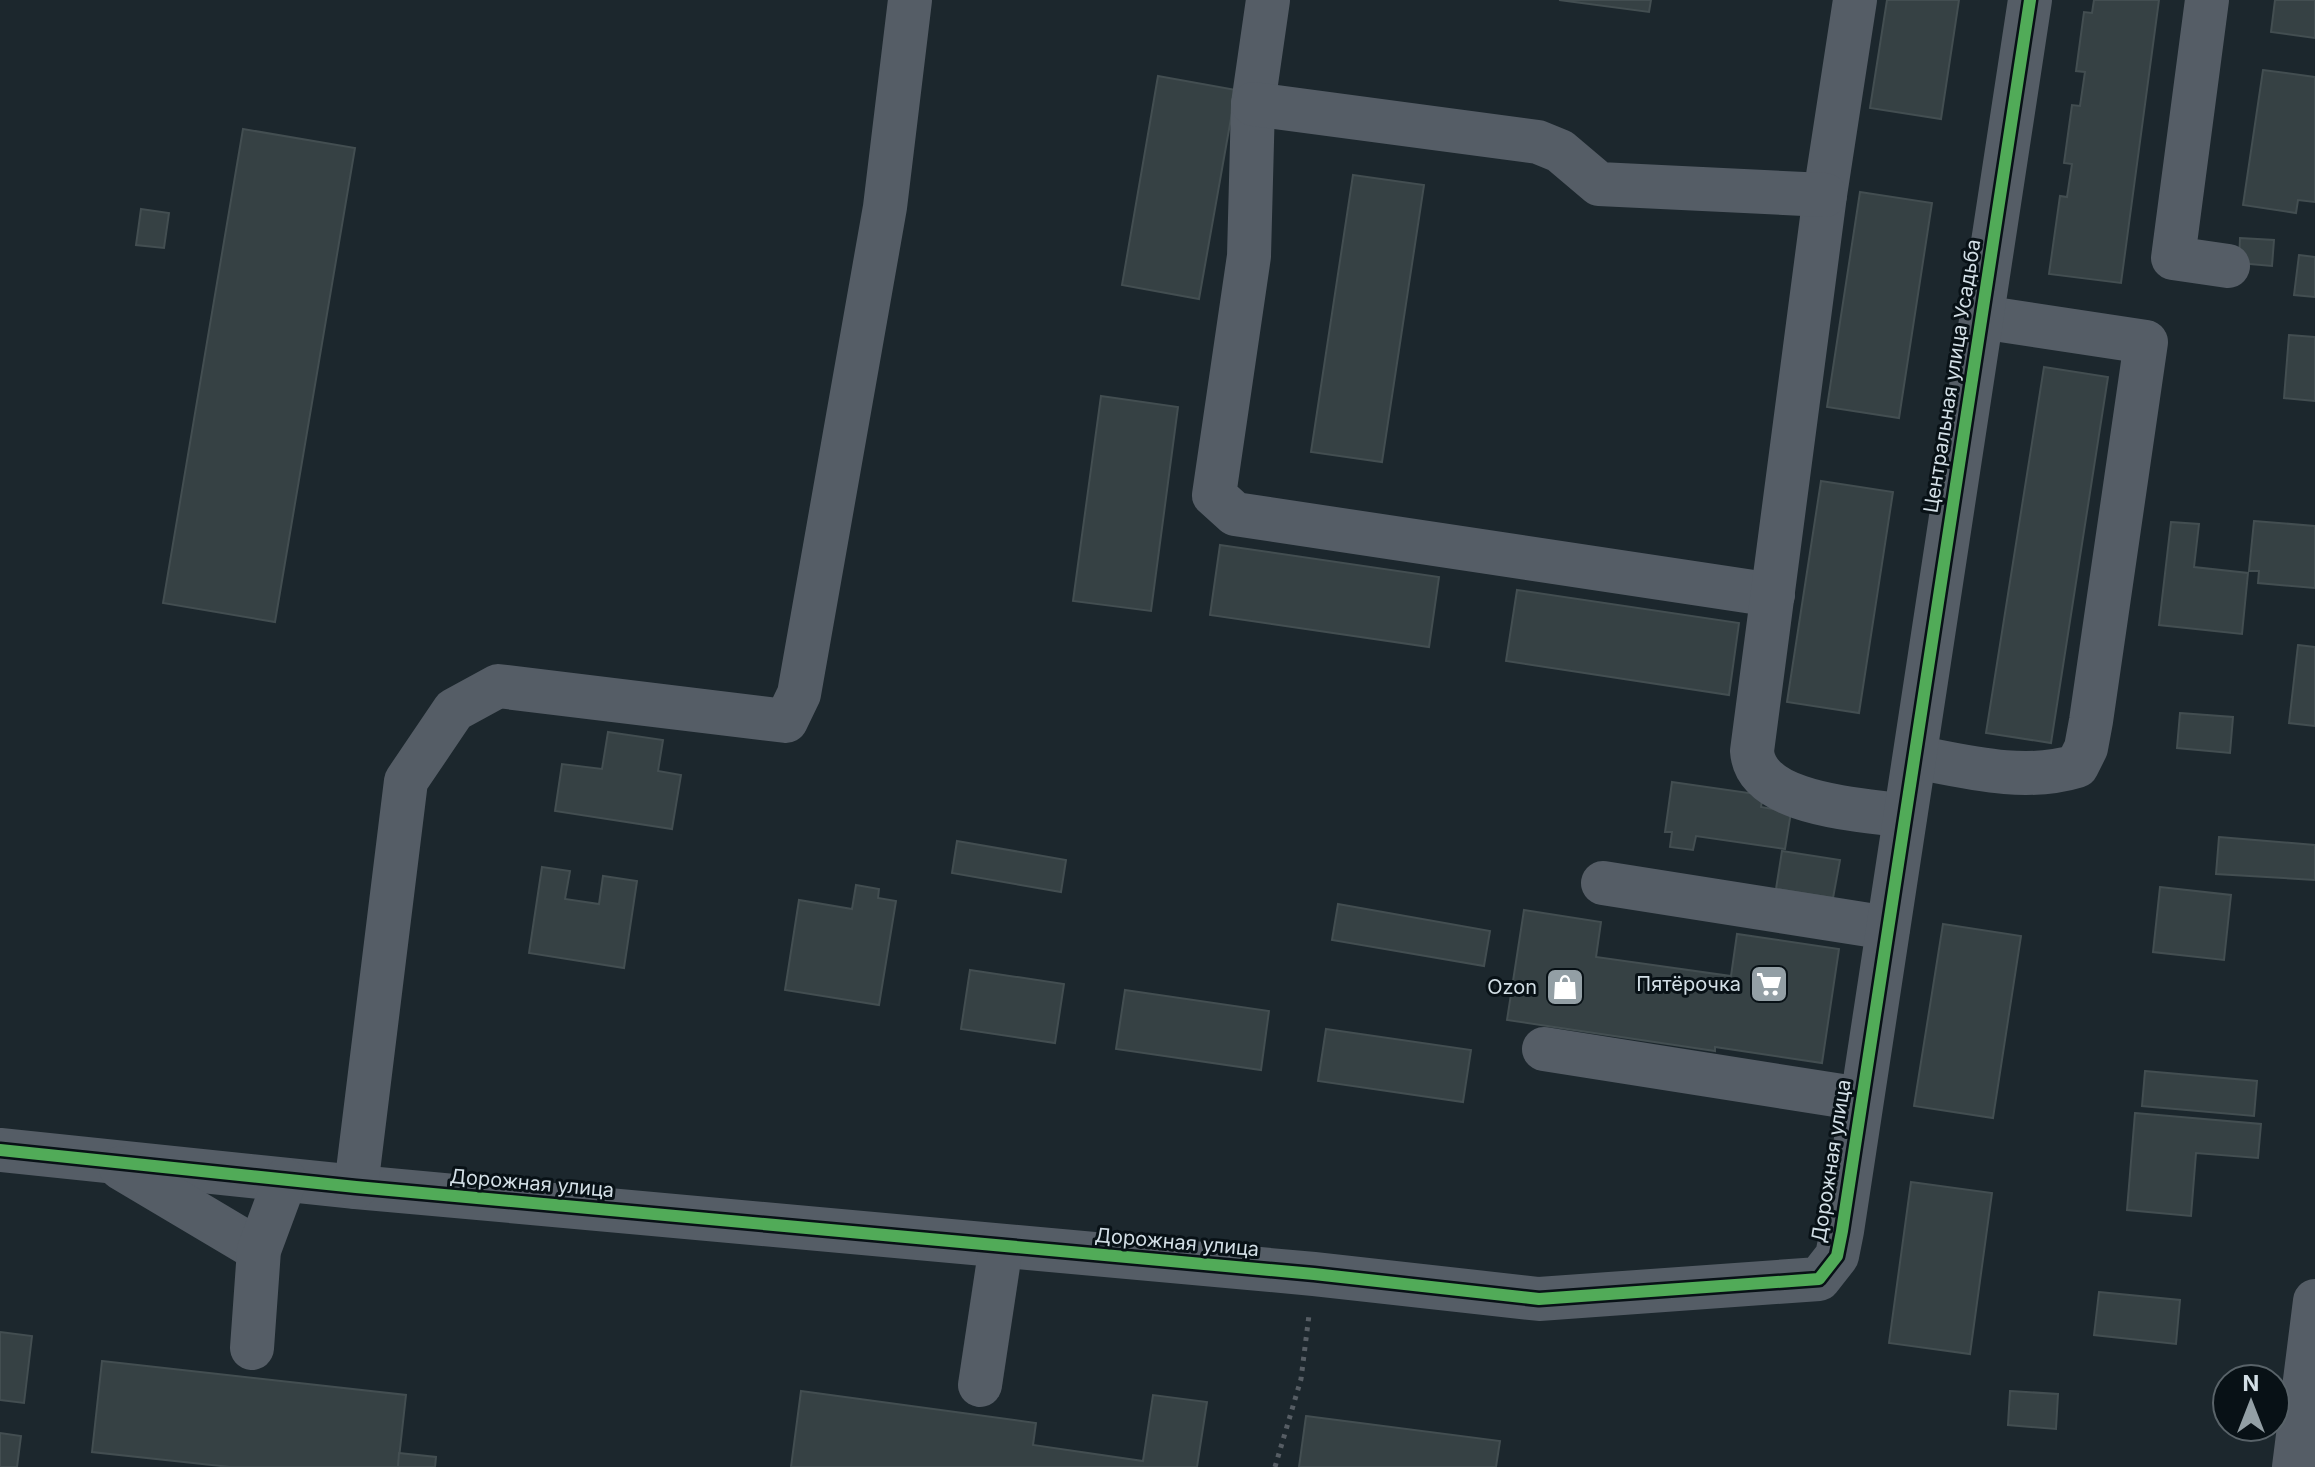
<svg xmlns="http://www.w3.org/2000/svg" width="2315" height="1467" viewBox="0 0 2315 1467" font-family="Inter,sans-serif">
<rect width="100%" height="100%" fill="#1c272d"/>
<g fill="#364144" stroke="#434e51" stroke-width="2">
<path d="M1559,0H1651L1649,12Z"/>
<path d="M1887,0H1959L1941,119L1870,108Z"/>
<path d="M2094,0H2159L2121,283L2049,274L2060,196L2067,197L2072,164L2064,163L2072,105L2080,106L2085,72L2076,71L2084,12L2092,13Z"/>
<path d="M2275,0H2315V38L2271,32Z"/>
<path d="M2263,70L2315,77V202L2298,200L2296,213L2243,205Z"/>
<path d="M1158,76L1236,90L1199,299L1122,285Z"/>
<path d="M243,129L355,148L275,622L163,603Z"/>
<path d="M1353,175L1424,185L1382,462L1311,452Z"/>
<path d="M1860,192L1932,203L1899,418L1827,407Z"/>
<path d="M141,209L169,213L164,248L136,245Z"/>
<path d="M2240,238L2274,240L2272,266L2239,263Z"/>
<path d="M2299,255L2315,257V297L2294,295Z"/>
<path d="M2289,335L2315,337V401L2284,398Z"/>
<path d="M2044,367L2108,377L2051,743L1986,733Z"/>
<path d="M1101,396L1178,407L1151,611L1073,601Z"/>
<path d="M1821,481L1893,492L1859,713L1787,702Z"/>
<path d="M2254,521L2315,526V588L2258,583L2259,571H2249Z"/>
<path d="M2171,522L2199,524L2194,567L2248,573L2242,634L2159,625Z"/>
<path d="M1220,545L1439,577L1429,647L1210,615Z"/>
<path d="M1517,590L1739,623L1729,695L1506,661Z"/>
<path d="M2298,645L2315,647V726L2289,723Z"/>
<path d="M2180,713L2233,717L2230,753L2177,748Z"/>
<path d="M608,732L663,740L658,771L681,775L672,829L555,811L562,764L602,769Z"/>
<path d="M1672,782L1763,795L1761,807L1791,812L1785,849L1696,836L1693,850L1670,847L1672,832H1665Z"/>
<path d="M2219,837L2315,845V880L2216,874Z"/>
<path d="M957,841L1066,860L1061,892L952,873Z"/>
<path d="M1782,851L1840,860L1833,898L1776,889Z"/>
<path d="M542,867L570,871L565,899L599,904L603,876L637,881L624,968L529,953Z"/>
<path d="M856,885L879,889L878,898L896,901L879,1005L785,990L799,900L852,909Z"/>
<path d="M2160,887L2231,895L2224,960L2153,952Z"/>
<path d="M1338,904L1490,931L1484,966L1332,940Z"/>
<path d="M1524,910L1601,922L1596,957L1731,976L1737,934L1839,949L1822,1063L1715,1047V1051L1507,1020Z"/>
<path d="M1943,924L2021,936L1993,1118L1914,1106Z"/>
<path d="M970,970L1064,984L1055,1043L961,1029Z"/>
<path d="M1125,990L1269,1011L1261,1070L1116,1049Z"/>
<path d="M1326,1029L1471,1050L1463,1102L1318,1081Z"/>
<path d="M2145,1071L2257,1081L2254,1116L2142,1106Z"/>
<path d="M2135,1113L2261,1124L2258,1158L2196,1153L2191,1216L2127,1210Z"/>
<path d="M1911,1182L1992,1193L1970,1354L1889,1343Z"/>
<path d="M2099,1292L2180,1300L2176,1344L2094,1335Z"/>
<path d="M0,1332L32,1336L24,1403L0,1400Z"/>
<path d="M102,1361L406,1395L398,1467H230L92,1452Z"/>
<path d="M801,1391L1036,1423L1033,1445L1143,1461L1153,1395L1207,1402L1197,1467H791Z"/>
<path d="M2010,1391L2058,1394L2056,1429L2008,1425Z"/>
<path d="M1306,1416L1500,1441L1496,1467H1299Z"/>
<path d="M0,1433L21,1436L17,1467H0Z"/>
<path d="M399,1453L436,1457L435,1467H398Z"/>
</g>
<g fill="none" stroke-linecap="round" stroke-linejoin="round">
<path stroke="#565d64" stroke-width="5" stroke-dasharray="4 6" stroke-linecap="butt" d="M1275,1467L1301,1379L1309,1315"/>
<g stroke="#555d66" stroke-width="44">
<path d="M1268,0L1253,104L1249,256L1214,495L1235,514L1773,595"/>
<path d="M1855,0L1825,195L1752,751C1756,806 1862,809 1905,816"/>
<path d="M2207,0L2173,258L2228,266"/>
<path d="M1253,104L1538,142L1560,151L1599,184L1825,195"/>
<path d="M1915,757C1967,767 2025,782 2077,766L2086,748L2091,721L2146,342L1981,317"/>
<path d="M1603,883L1888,928"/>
<path d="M1544,1049L1861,1099"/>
<path d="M0,1150L356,1187L1314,1274L1539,1299L1819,1279L1837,1256L1842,1231L2030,0"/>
<path d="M121,1168L259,1250"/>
<path d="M356,1187L406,781L454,710L498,686L786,721L799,694L885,207L910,0"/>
<path d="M252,1348L259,1250L285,1180"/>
<path d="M980,1385L1001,1246"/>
<path d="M2294,1467L2315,1301"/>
</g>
<defs>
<path id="cycleway" d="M0,1150L356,1187L1314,1274L1539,1299L1819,1279L1837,1256L1842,1231L2030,0"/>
</defs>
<use href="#cycleway" stroke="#081116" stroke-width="17"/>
<use href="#cycleway" stroke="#51ab58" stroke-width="12"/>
</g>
<defs>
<symbol id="supermarket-square" viewBox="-11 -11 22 22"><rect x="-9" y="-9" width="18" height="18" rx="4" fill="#939fa5" stroke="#081116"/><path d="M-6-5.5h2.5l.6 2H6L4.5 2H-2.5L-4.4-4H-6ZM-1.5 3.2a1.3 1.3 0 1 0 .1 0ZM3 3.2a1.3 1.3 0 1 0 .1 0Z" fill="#fff"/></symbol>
<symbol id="shop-square" viewBox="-11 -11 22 22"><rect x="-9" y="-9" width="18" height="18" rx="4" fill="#939fa5" stroke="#081116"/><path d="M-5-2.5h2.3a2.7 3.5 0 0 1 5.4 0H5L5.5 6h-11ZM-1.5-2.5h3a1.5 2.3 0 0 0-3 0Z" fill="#fff"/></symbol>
</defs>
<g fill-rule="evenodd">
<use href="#supermarket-square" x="1747" y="962" width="44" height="44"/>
<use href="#shop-square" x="1543" y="965" width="44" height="44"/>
</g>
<g text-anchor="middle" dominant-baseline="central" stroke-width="6" stroke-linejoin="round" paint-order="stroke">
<g font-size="20" fill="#d3dfe6" stroke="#081116">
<text transform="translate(1952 376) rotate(-81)">Центральная улица Усадьба</text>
<text transform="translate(1831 1161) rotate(-81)">Дорожная улица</text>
<text transform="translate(532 1183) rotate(5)">Дорожная улица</text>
<text transform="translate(1177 1242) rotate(5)">Дорожная улица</text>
</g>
<g font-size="20" fill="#d3dfe6" stroke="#081116" text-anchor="end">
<text x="1741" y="984">Пятёрочка</text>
<text x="1537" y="987">Ozon</text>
</g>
</g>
<g transform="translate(2251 1403)"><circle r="38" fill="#081116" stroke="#596369" stroke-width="2"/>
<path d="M0-6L14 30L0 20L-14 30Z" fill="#939fa5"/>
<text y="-12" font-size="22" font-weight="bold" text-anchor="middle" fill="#d3dfe6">N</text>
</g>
</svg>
